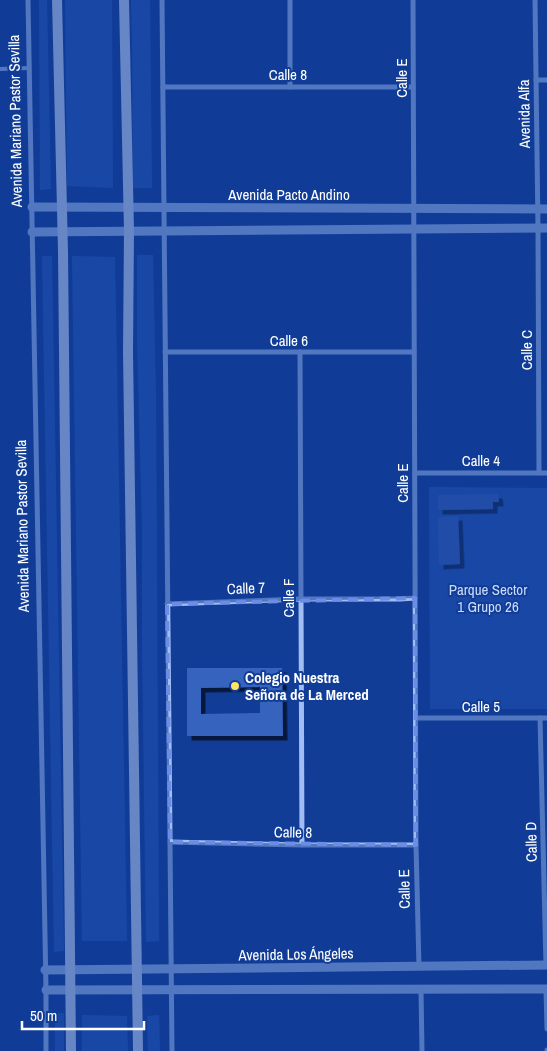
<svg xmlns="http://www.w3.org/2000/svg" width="547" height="1051" viewBox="0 0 547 1051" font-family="'Archivo Narrow',sans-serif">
<defs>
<filter id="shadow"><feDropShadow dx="4.5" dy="4.5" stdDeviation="0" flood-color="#0009"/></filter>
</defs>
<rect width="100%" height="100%" fill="#113d97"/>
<g fill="#2356b7">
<path d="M39,0H47L51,189L40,190Z"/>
<path d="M65,0H112L113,188L67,186Z"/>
<path d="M131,0H150L152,188H133L132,45Z"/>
<path d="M137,255H153L156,396L159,941L146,942L142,645V528L137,339Z"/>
<path d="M42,256H52L64,951L54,952Z"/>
<path d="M72,256L115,257L127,941H82Z"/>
<path d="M429,487L547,488V709H430Z"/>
<rect x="55" y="1013" width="9" height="38"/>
<path d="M82,1015L127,1016L128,1051H82Z"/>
<path d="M159,1015L160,1051H148L147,1016Z"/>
</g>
<g fill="#3463be" fill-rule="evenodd" filter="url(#shadow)">
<path d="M498,494L499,502H493V509L438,510V495Z"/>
<path d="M458,516L460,564L439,565L438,517Z"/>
<path d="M187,668H282L283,736H187ZM260,687V713L201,714V688Z"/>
</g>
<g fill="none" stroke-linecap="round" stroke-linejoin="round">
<path stroke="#a1bef4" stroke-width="4" d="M0,69L29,68"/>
<g stroke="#a1bef4" stroke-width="5">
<path d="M28,0L46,990V1051"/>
<path d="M162,0L172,1051"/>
<path d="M290,0V87"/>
<path d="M413,0L416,845L419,967"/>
<path d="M535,0L538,228L539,473"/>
<path d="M536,80H547"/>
<path d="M163,87H413"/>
<path d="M165,352H414"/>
<path d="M300,352L302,845"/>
<path d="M415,473H547"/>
<path d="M167,604L301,599H400L415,598"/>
<path d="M416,718H547"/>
<path d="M540,718L546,965"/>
<path d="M170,842L302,845H416"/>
<path d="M546,989L547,1029"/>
<path d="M421,990L422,1051"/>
<path d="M547,1051V1050"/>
</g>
<g stroke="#a1bef4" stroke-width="9">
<path d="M32,207L547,209"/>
<path d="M32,232L547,228"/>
<path d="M45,970L547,965"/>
<path d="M46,990L547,989"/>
</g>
<g stroke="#d1dffd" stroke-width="10">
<path d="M57,0L63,251L71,1051"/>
<path d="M124,0L129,231L128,352L138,1051"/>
</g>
</g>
<path d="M0 0H547V1051H0ZM415,598L416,845L170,842L167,604Z" fill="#113d97" fill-opacity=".55" fill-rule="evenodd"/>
<path fill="none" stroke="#6c8ce6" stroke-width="4" stroke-dasharray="10 6" stroke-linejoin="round" d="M415,598L416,845L170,842L167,604Z"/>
<circle fill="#ffe264" stroke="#113d97" stroke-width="2" cx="235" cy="686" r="5"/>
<g text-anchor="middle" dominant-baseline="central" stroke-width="4" stroke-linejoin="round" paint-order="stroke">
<g font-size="15" fill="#fff" stroke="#113d97">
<text x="288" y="74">Calle 8</text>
<text transform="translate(401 78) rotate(-90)">Calle E</text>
<text transform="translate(524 114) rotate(-91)">Avenida Alfa</text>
<text transform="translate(15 121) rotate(-91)">Avenida Mariano Pastor Sevilla</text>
<text x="289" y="194">Avenida Pacto Andino</text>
<text x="289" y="340">Calle 6</text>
<text transform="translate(526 350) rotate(-90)">Calle C</text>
<text x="481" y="460">Calle 4</text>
<text transform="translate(402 483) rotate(-90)">Calle E</text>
<text transform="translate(22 526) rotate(-91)">Avenida Mariano Pastor Sevilla</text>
<text transform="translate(246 588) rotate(-2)">Calle 7</text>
<text transform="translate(288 598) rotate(-90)">Calle F</text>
<text x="481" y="706">Calle 5</text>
<text transform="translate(293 832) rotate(1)">Calle 8</text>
<text transform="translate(531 842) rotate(-91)">Calle D</text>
<text transform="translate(404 889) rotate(-91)">Calle E</text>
<text transform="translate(296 954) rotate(-1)">Avenida Los Ángeles</text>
</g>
<g font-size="15" fill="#c9dcfe" stroke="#113d97">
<text x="488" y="589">Parque Sector<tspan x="488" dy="17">1 Grupo 26</tspan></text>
</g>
<g font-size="15" font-weight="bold" fill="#fff" stroke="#113d97" text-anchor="start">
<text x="245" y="677">Colegio Nuestra<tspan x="245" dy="17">Señora de La Merced</tspan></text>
</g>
</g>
<path d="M22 1021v8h122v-8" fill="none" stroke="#ffffff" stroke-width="2.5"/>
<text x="30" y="1021" font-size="15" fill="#ffffff" stroke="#113d97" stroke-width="4" paint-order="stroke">50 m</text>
</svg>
